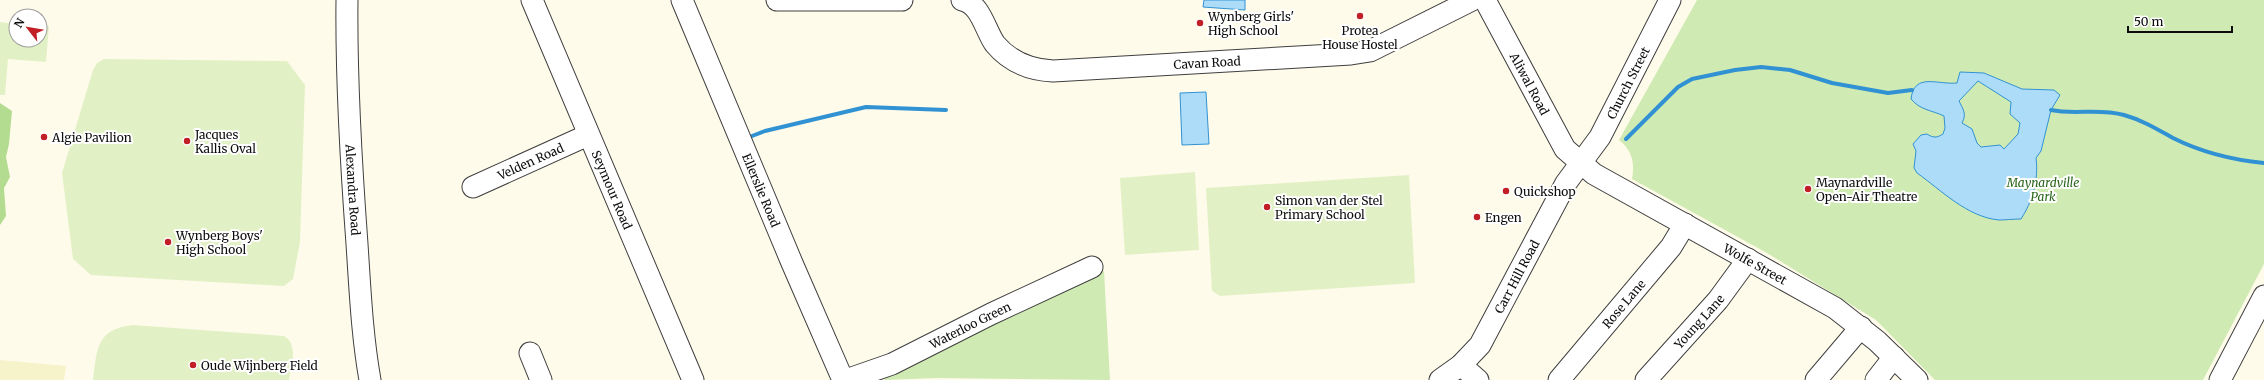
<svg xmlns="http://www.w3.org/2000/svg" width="2264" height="380" viewBox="0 0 2264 380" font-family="Merriweather,serif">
<rect width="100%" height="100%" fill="#fffbea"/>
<path fill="#f6f2ca" d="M0,360L66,366L64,380H0Z"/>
<g fill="#d0eab3">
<path d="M1697,0H2264V264L2203,380H1935L1876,320L1767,253L1632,179C1635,163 1632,150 1619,140Z"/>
<path d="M1104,271L1110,380L937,378L885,380L884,378Z"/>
</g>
<path fill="#b3dc91" d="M0,103L12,111L9,144L6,157L10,177L4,188L6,216L0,225Z"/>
<g fill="#e2f1c5">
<path d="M0,22L16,24V40H40V25L49,26L46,62L8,59L5,95H0Z"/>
<path d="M104,59L287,61L305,85L300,242L293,279L284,286L91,275L73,259L62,173L93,70L97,63Z"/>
<path d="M1195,172L1199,250L1125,255L1120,178Z"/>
<path d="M1409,175L1415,283L1220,296L1212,291L1206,188Z"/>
<path d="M133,325L284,336C299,345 291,366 289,380H93C97,349 96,329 133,325Z"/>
</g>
<g fill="#addcf9" stroke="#3192d3" fill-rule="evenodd">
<path d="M1204,0H1245V10L1203,7Z"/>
<path d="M1960,72L1984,73L2022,89L2054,90L2060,95L2051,110L2041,151L2036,158C2039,180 2032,202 2021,219C2013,219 2006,220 1999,220C1967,217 1941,190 1917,173L1914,168L1916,151L1913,144L1921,135L1927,134C1933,138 1937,138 1943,134L1945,128L1944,116C1931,110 1920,110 1911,99C1914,72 1938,85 1957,83ZM1978,81L2011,102L2010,114L2020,123L2018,134L2004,149L2000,145L1981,147L1977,143L1972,129L1962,123C1967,114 1963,109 1959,101Z"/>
<path d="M1206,92L1209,144L1182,145L1180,93Z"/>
</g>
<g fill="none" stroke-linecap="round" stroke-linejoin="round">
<g stroke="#3192d3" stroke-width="4">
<path d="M2051,110C2074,115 2100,108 2124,115C2142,120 2157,129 2173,138C2201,152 2233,160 2264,163"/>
<path d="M752,136L765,131L866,107L946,110"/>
<path d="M1626,139L1678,87L1692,79L1735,70L1761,67L1790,70L1832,83L1888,93L1912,90"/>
</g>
<defs>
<g id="minor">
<path id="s1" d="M347,0C346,81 351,163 357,244C360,289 362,335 370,380"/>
<path id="s2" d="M532,0L693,380"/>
<path id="s3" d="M682,0L792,263L843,380"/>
<path d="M777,0H902"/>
<path id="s4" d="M962,0C981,4 985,30 995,44C1010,62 1031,70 1053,71L1351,54L1370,51L1472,0"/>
<path id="s5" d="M1485,0L1565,149L1594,174L1835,308L1877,341L1917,380"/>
<path id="s6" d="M473,187L588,135"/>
<path d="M530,353L541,380"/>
<path d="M1461,365L1478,380"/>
<path id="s7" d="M846,380L892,364L991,314L1092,267"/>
<path id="s8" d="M1440,380L1461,365L1480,345L1566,183L1600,137L1670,0"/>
<path id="s9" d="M1559,380L1671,247L1685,224"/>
<path id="s10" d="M1646,380L1718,300L1748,259"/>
<path d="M1816,380L1861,327"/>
<path d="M1876,380L1894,357"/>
<path d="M2220,380L2264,296"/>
</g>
</defs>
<use href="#minor" stroke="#3f3f3f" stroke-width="23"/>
<use href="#minor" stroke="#fff" stroke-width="21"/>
</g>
<g fill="#c11e26" stroke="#fff" stroke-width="1.5">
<circle cx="1360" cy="16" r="4"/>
<circle cx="1200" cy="23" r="4"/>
<circle cx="44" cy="137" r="4"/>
<circle cx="187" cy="141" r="4"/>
<circle cx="1808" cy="189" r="4"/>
<circle cx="1506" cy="191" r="4"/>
<circle cx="1267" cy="207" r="4"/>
<circle cx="1477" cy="217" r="4"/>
<circle cx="168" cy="242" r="4"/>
<circle cx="193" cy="365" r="4"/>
</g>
<g text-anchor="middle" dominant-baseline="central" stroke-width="4" stroke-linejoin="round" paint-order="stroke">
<g font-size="12" fill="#0c0c0c" stroke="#fff" text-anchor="start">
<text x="1208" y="16">Wynberg Girls'<tspan x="1208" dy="14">High School</tspan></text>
<text x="1360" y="30" text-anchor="middle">Protea<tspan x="1360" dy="14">House Hostel</tspan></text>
<text x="195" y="134">Jacques<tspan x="195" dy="14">Kallis Oval</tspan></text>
<text x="52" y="137">Algie Pavilion</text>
<text x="1816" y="182">Maynardville<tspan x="1816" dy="14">Open-Air Theatre</tspan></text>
<text x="1514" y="191">Quickshop</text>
<text x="1275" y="200">Simon van der Stel<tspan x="1275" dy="14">Primary School</tspan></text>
<text x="1485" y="217">Engen</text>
<text x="176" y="235">Wynberg Boys'<tspan x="176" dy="14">High School</tspan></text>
<text x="201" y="365">Oude Wijnberg Field</text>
</g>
<g font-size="12" fill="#0c0c0c" stroke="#fff">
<text stroke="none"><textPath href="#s4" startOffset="277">Cavan Road</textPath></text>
<text stroke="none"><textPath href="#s8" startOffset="355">Church Street</textPath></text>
<text stroke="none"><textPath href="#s5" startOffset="95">Aliwal Road</textPath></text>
<text stroke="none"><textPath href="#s6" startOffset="63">Velden Road</textPath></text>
<text stroke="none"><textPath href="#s1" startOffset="190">Alexandra Road</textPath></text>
<text stroke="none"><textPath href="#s2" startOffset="206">Seymour Road</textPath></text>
<text stroke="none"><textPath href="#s3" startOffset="206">Ellerslie Road</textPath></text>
<text stroke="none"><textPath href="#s5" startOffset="392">Wolfe Street</textPath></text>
<text stroke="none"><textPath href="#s8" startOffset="131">Carr Hill Road</textPath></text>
<text stroke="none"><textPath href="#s9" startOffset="100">Rose Lane</textPath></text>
<text stroke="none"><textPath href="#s10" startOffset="79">Young Lane</textPath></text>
<text stroke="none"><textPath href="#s7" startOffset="136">Waterloo Green</textPath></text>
</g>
<g font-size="12" font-style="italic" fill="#29651a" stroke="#fff">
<text x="2043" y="182">Maynardville<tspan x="2043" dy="14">Park</tspan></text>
</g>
</g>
<g transform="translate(28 28) rotate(301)"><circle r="19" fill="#ffffff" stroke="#9e9e9e"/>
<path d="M0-3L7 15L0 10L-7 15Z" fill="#c11e26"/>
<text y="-6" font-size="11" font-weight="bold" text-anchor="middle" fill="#0c0c0c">N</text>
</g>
<path d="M2128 26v6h104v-6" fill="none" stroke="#0c0c0c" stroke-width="2"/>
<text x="2134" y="26" font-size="12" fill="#0c0c0c" stroke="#ffffff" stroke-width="3" paint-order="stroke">50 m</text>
</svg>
